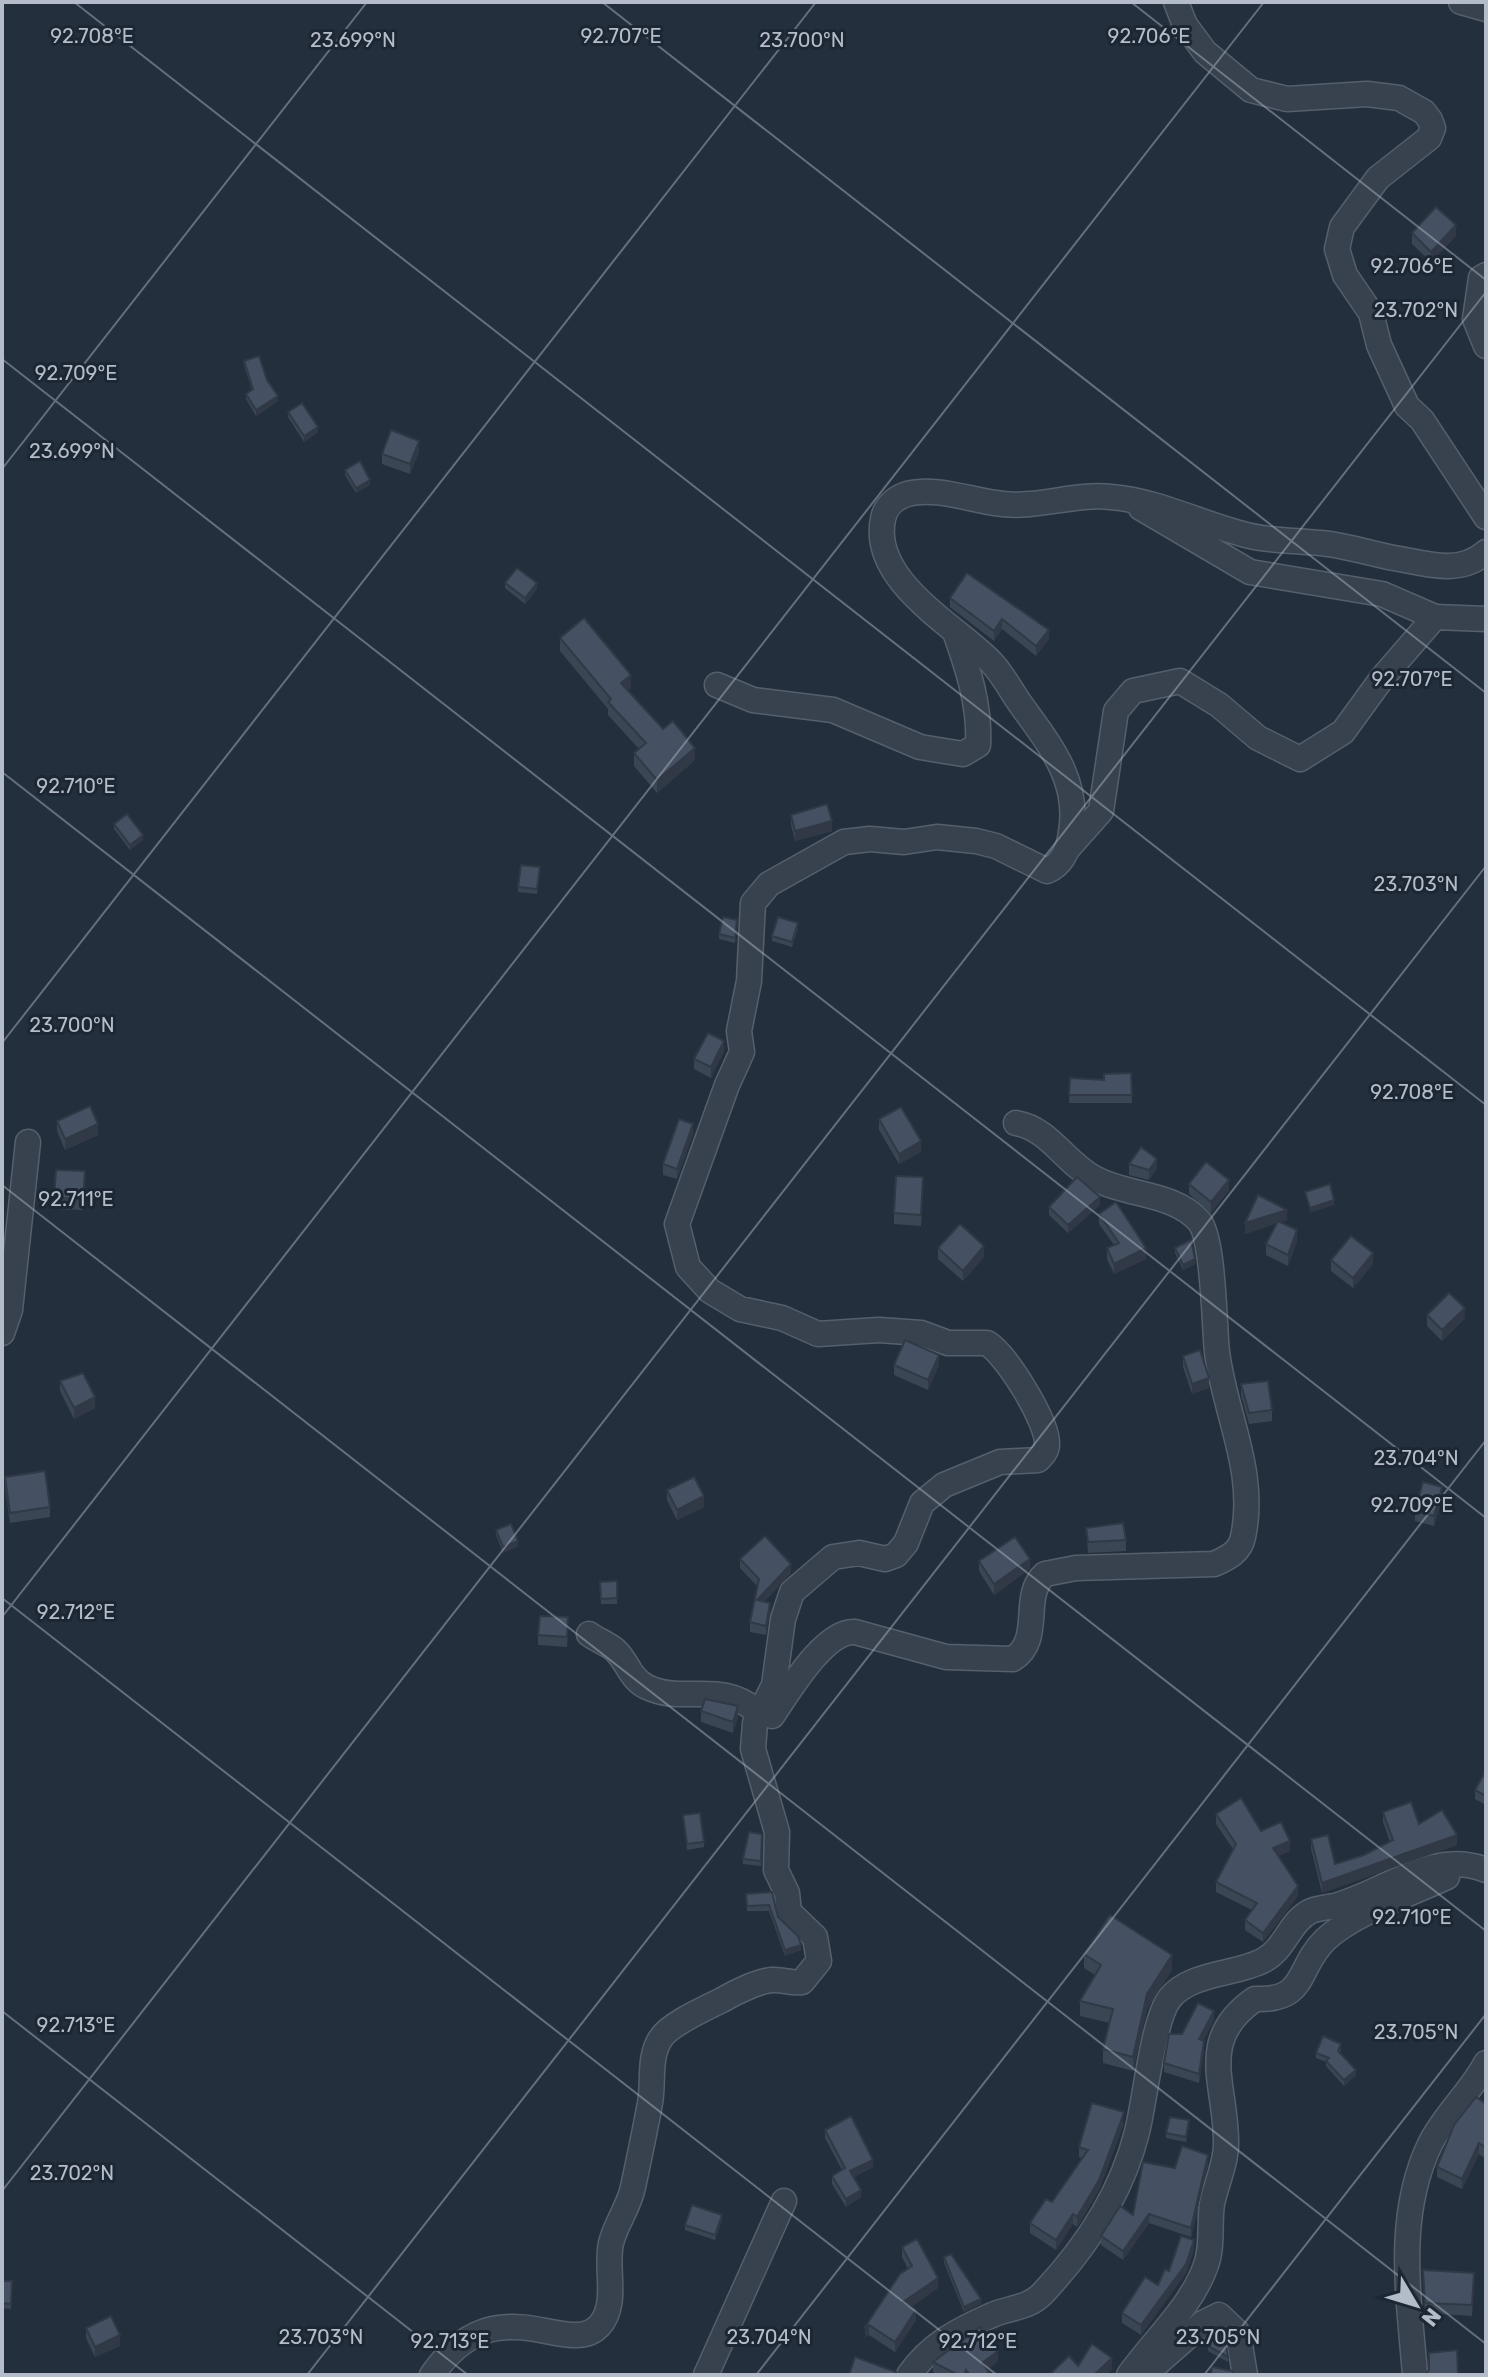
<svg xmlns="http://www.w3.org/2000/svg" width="1488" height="2377" viewBox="0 0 1488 2377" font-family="Rubik,sans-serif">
<rect width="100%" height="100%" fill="#242f3e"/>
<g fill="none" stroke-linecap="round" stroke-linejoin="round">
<defs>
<g id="street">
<path d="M1176,2L1185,25L1205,52L1251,90L1287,99L1367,94L1399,98L1424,112L1430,120L1433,128L1429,138L1378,178L1342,227L1337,249L1345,275L1371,313L1379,345L1407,406L1422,420L1486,517"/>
<path d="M1461,2L1486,9"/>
<path d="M1486,275L1481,278L1475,319L1486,346"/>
<path d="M1141,508L1250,572L1382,594L1435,617"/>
<path d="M717,685L753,700L833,710L920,747L963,754L978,745C980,706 969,672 956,635"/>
<path d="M1069,847L1101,811L1116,711L1133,691L1180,681L1219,705L1258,738L1300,759L1343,732L1383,677L1435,617L1486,619"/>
<path d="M2,1333L10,1310L28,1142"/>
<path d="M589,1634C597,1640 608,1644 615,1650C628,1662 630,1679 647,1687C685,1705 719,1679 758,1712"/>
<path d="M772,1716C788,1693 824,1630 855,1632L946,1657L1013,1659C1044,1639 1020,1596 1045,1574L1076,1568L1214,1564C1228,1558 1240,1552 1243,1537C1257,1472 1225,1415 1217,1352C1214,1325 1214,1239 1199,1221C1173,1192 1126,1196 1094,1178C1064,1162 1050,1129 1016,1123"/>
<path d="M432,2375C497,2281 567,2360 599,2326C619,2305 605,2269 611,2243C616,2223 629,2207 633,2187C639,2159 645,2131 650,2103C654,2082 648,2057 661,2038C670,2024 706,2008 722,2000C734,1993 758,1981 772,1980C783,1979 792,1984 802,1982L819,1961L815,1937L789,1912L787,1893L776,1870L777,1832L753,1749L755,1723L774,1685L783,1619L792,1592L833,1557L859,1553L885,1559L896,1555L906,1543L922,1503L944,1485L1000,1462L1038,1460C1043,1455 1047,1451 1047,1444C1048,1422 1006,1354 987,1343H948L921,1333L879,1330L818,1334L782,1318L740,1309L710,1291L688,1267L677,1224L727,1085L742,1052L739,1031L749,981L753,903L769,884L844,842L870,839L904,842L937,837L976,841L996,846L1047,871C1063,864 1069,848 1071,832C1080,779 1048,743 1019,702C1010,689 1002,673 991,662C956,626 870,581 883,519C885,507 895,498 907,494C937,486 972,501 1003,504C1039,508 1075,493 1111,497C1157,501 1195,521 1239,533C1268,542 1299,540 1329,544C1351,547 1372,554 1394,558C1425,563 1459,576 1486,552"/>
<path d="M706,2375L784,2201"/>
<path d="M909,2375C930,2345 958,2330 990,2316C1009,2307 1029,2309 1044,2292C1087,2246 1122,2192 1137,2132C1145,2101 1153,2019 1170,1998C1191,1972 1237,1975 1264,1960C1285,1949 1289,1923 1309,1912C1318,1907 1329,1908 1338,1905C1386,1891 1435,1849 1486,1870"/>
<path d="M1129,2375C1154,2340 1192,2306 1206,2265C1213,2246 1209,2223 1212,2204C1216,2184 1226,2164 1226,2144C1227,2086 1195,2040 1255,1999C1308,2001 1296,1968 1325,1940C1353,1913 1411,1894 1447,1877"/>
<path d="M1144,2375L1203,2323L1219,2315L1238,2333L1245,2375"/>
<path d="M1415,2375C1409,2297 1395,2217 1430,2144C1445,2114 1471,2092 1486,2063"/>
</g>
</defs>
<use href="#street" stroke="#565f6c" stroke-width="27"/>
<use href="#street" stroke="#38414e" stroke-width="24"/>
</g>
<g fill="#3b4654">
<path d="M1412,233L1456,236L1431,262L1412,244Z"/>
<path d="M244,361L267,380L278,401L256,416L246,399V394L252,390L244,366Z"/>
<path d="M288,412L318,432L304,442L288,417Z"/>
<path d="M419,452L410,474L382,464V454Z"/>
<path d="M345,470L370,485L356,493L345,475Z"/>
<path d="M505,583L537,589L525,604L505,588Z"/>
<path d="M950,598L1049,639L1036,656L1002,629L994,641L950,607Z"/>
<path d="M560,638L631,688L627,691L663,729L695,760L657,793L634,766V753L639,749L608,715V709L560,651Z"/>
<path d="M791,815L832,831L795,841L791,825Z"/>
<path d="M114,824L143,840L130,850L114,829Z"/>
<path d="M540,873L537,894L518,892V887Z"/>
<path d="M737,925L735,943L719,939V934Z"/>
<path d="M798,928L792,947L772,941V936Z"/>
<path d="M724,1051L711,1078L694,1069V1059Z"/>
<path d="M1131,1073L1132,1103H1069L1070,1078L1104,1080Z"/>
<path d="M879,1119L921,1152L899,1164L879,1130Z"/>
<path d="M57,1121L98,1135L65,1150L57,1131Z"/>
<path d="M693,1134L677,1179L663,1175V1164Z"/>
<path d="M1129,1164L1157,1169L1149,1180L1129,1175Z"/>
<path d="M56,1170L85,1171L83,1210L54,1209Z"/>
<path d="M1189,1184L1229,1190L1211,1213L1189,1194Z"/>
<path d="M923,1187L921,1226L894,1224V1213Z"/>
<path d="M1258,1195L1287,1220L1281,1222L1297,1241L1288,1266L1266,1255V1244L1277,1223L1245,1234Z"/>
<path d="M1100,1205L1068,1233L1049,1215V1207Z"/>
<path d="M1099,1214L1146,1259L1114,1274L1107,1259V1248L1114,1245L1099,1224Z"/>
<path d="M938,1248L984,1257L963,1281L938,1259Z"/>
<path d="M1175,1248L1195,1264L1183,1270L1175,1253Z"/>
<path d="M1331,1260L1373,1264L1353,1288L1331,1271Z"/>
<path d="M1427,1315L1465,1318L1442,1341L1427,1326Z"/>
<path d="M1183,1356L1209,1388L1192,1394L1183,1367Z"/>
<path d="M894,1365H939L928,1390L894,1375Z"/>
<path d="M60,1381L95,1408L74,1419L60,1391Z"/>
<path d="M1241,1384L1272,1410V1421L1249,1424L1241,1395Z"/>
<path d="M5,1477L50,1507V1517L10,1523L5,1488Z"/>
<path d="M667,1490L704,1507L677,1520L667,1500Z"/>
<path d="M1442,1498L1434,1526L1415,1521V1511Z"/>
<path d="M1086,1528L1126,1540V1551L1088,1553Z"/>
<path d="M496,1530L518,1546L503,1553L496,1535Z"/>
<path d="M740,1559L791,1573L764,1602L770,1612L766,1635L750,1632V1622L758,1587L740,1568Z"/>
<path d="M979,1561L1030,1569L994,1595L979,1571Z"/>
<path d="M617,1581V1604H601L600,1582Z"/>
<path d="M568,1628L567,1647L538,1645V1635Z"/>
<path d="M701,1711L738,1717L733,1733L701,1722Z"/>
<path d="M1486,1771V1805L1475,1799V1790Z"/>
<path d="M1383,1812L1419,1824L1457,1845L1322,1893L1311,1849V1839L1335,1864L1364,1855L1390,1842L1383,1822Z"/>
<path d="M1216,1814L1261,1831L1290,1851L1278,1856L1298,1896L1263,1942L1245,1930V1920L1252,1910L1216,1892V1882L1233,1849L1216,1824Z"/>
<path d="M683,1815L704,1842V1847L687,1850Z"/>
<path d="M762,1834L761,1866L743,1864V1859Z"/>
<path d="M772,1892L778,1917L801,1950L785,1956L769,1911H747L746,1894Z"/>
<path d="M1084,1954L1172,1970L1147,2009L1133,2071L1103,2063V2049L1110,2023L1080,2016V2001L1095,1975L1084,1968Z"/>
<path d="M1214,2020L1203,2041L1204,2050L1199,2083L1164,2072V2063L1182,2034Z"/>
<path d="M1341,2049L1340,2052L1356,2075L1344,2086L1326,2066V2062L1316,2058V2053Z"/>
<path d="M1486,2104V2159L1479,2154L1462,2189L1437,2177V2167Z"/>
<path d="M1124,2123L1099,2190L1077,2227L1073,2224L1056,2250L1030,2233V2223L1052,2202L1082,2158L1079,2157V2147Z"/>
<path d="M1189,2126L1186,2142L1166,2138V2133Z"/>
<path d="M825,2130L873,2167L854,2177L861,2197L846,2207L832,2184V2176L842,2170L825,2138Z"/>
<path d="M1208,2164L1191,2237L1149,2223L1123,2260L1101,2245V2236L1133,2215L1175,2168Z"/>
<path d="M722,2220L715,2240L685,2230V2225Z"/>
<path d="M902,2247L938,2288L911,2307L916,2320L895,2352L869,2335L865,2337V2327L908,2269L902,2257Z"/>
<path d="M1194,2250L1186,2273L1141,2335L1122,2323V2313L1158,2285L1169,2271Z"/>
<path d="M944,2257L981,2304L964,2312L944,2263Z"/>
<path d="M1423,2280L1474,2283L1472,2316L1425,2313Z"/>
<path d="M2,2281H12L11,2309L2,2308Z"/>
<path d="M86,2328L120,2346L95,2357L86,2338Z"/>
<path d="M1208,2346L1228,2357V2362L1208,2351Z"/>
<path d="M998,2361L987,2370L989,2375H939L933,2372V2362Z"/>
</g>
<g fill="#303945">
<path d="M1456,225V236L1431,262V252Z"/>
<path d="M278,396V401L256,416V410Z"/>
<path d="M318,427V432L304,442V436Z"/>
<path d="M419,441V452L410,474V464Z"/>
<path d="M370,480V485L356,493V488Z"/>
<path d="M537,583V589L525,604V598Z"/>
<path d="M1002,619V629L994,641V631Z"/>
<path d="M1049,630V639L1036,656V646Z"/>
<path d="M631,675V688L621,696V683Z"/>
<path d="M695,748V760L657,793V780Z"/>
<path d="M832,821V831L795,841V831Z"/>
<path d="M143,835V840L130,850V845Z"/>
<path d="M724,1041V1051L711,1078V1067Z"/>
<path d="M98,1124V1135L65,1150V1139Z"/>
<path d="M693,1124V1134L677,1179V1169Z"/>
<path d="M921,1141V1152L899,1164V1154Z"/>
<path d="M1157,1159V1169L1149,1180V1170Z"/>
<path d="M1229,1180V1190L1211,1213V1202Z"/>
<path d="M1100,1197V1205L1068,1233V1225Z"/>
<path d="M1334,1200V1205L1310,1213V1208Z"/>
<path d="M1287,1210V1220L1245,1234V1223Z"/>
<path d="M1297,1230V1241L1288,1266V1255Z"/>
<path d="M984,1246V1257L963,1281V1271Z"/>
<path d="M1146,1248V1259L1114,1274V1264Z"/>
<path d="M1373,1253V1264L1353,1288V1278Z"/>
<path d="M1195,1259V1264L1183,1270V1265Z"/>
<path d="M1465,1308V1318L1442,1341V1330Z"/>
<path d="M939,1355V1365L928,1390V1380Z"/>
<path d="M1209,1378V1388L1192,1394V1384Z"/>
<path d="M95,1397V1408L74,1419V1408Z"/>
<path d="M1442,1487V1498L1434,1526V1516Z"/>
<path d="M704,1496V1507L677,1520V1510Z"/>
<path d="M518,1541V1546L503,1553V1547Z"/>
<path d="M1030,1559V1569L994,1595V1584Z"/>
<path d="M791,1564V1573L757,1609V1600Z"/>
<path d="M770,1603V1612L766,1635V1626Z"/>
<path d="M738,1706V1717L733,1733V1722Z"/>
<path d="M1457,1835V1845L1322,1893V1883Z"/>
<path d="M1290,1841V1851L1273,1858V1848Z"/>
<path d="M1298,1886V1896L1263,1942V1933Z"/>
<path d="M801,1945V1950L785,1956V1950Z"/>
<path d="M1172,1955V1970L1147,2009L1133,2071V2057L1147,1994Z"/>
<path d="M1214,2011V2020L1199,2048V2039Z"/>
<path d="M1204,2041V2050L1199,2083V2074Z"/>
<path d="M1356,2070V2075L1344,2086V2080Z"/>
<path d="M1124,2112L1122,2128L1099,2190L1077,2227V2217Z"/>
<path d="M1479,2143V2154L1462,2189V2179Z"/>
<path d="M1208,2155V2164L1191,2237V2228Z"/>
<path d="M873,2160V2167L850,2179V2171Z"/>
<path d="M861,2190V2197L846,2207V2199Z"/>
<path d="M1073,2214V2224L1056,2250V2240Z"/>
<path d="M1149,2214V2223L1123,2260V2251Z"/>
<path d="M722,2215V2220L715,2240V2235Z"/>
<path d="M1194,2240V2250L1186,2273L1141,2335V2325Z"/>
<path d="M938,2278V2288L903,2312V2302Z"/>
<path d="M981,2299V2304L964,2312V2307Z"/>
<path d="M916,2310V2320L895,2352V2342Z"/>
<path d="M869,2325V2335L865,2337V2327Z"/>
<path d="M120,2335V2346L95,2357V2347Z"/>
<path d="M998,2351V2361L982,2374V2363Z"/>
<path d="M1112,2358V2369L1106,2375H1094Z"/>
</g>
<g fill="#455162" stroke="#303945" stroke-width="2">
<path d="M1436,207L1456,225L1431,252L1412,233Z"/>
<path d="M259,356L267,380L278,396L256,410L246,394L253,389L244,361Z"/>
<path d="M302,403L318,427L304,436L288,412Z"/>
<path d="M391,430L419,441L410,464L382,454Z"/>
<path d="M360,461L370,480L356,488L345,470Z"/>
<path d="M517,568L537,583L525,598L505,583Z"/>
<path d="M967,573L1049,630L1036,646L1002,619L994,631L950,598Z"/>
<path d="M584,618L631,675L621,683L663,729L673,721L695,748L657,780L634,753L646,743L608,702L611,699L560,638Z"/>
<path d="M827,804L832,821L795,831L791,815Z"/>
<path d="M127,814L143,835L130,845L114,824Z"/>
<path d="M521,865L540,867L537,889L518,887Z"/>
<path d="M723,917L737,920L735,938L719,934Z"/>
<path d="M778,917L798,923L792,942L772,936Z"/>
<path d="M708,1033L724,1041L711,1067L694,1059Z"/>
<path d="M1131,1073L1132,1095H1069L1070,1078L1104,1080V1074Z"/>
<path d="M90,1106L98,1124L65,1139L57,1121Z"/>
<path d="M901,1107L921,1141L899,1154L879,1119Z"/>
<path d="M679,1119L693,1124L677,1169L663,1164Z"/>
<path d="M1141,1147L1157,1159L1149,1170L1129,1164Z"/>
<path d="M1206,1162L1229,1180L1211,1202L1189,1184Z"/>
<path d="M56,1170L85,1171L83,1199L54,1198Z"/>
<path d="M896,1176L923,1177L921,1215L894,1213Z"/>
<path d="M1077,1177L1100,1197L1068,1225L1049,1207Z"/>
<path d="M1330,1184L1334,1200L1310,1208L1305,1192Z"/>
<path d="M1258,1195L1287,1210L1245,1223Z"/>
<path d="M1116,1202L1146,1248L1114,1264L1107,1248L1119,1243L1099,1214Z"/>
<path d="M1278,1221L1297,1230L1288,1255L1266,1244Z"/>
<path d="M960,1224L984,1246L963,1271L938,1248Z"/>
<path d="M1351,1236L1373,1253L1353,1278L1331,1260Z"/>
<path d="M1191,1240L1195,1259L1183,1265L1175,1248Z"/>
<path d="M1449,1293L1465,1308L1442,1330L1427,1315Z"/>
<path d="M905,1340L939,1355L928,1380L894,1365Z"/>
<path d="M1200,1350L1209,1378L1192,1384L1183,1356Z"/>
<path d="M83,1373L95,1397L74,1408L60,1381Z"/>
<path d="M1268,1381L1272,1410L1249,1413L1241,1384Z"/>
<path d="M45,1471L50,1507L10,1513L5,1477Z"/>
<path d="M694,1477L704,1496L677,1510L667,1490Z"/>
<path d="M1423,1482L1442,1487L1434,1516L1415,1511Z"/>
<path d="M1123,1523L1126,1540L1088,1542L1086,1528Z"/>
<path d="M511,1524L518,1541L503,1547L496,1530Z"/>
<path d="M765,1536L791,1564L757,1600L770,1603L766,1626L750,1622L759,1579L740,1559Z"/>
<path d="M1015,1537L1030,1559L994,1584L979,1561Z"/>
<path d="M617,1581V1598L601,1599L600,1582Z"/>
<path d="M540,1616L568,1617L567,1637L538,1635Z"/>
<path d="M705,1699L738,1706L733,1722L701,1711Z"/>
<path d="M1486,1771V1796L1475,1790Z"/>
<path d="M1241,1798L1261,1831L1281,1822L1290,1841L1273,1848L1298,1886L1263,1933L1245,1920L1257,1903L1216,1882L1236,1844L1216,1814Z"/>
<path d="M1411,1802L1419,1824L1442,1810L1457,1835L1322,1883L1311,1839L1328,1835L1335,1864L1364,1855L1393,1840L1383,1812Z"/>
<path d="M700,1813L704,1842L687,1844L683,1815Z"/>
<path d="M749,1832L762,1834L761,1861L743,1859Z"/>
<path d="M772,1892L778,1917L798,1936L801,1945L785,1950L769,1905L747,1906L746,1894Z"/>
<path d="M1110,1915L1172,1955L1147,1994L1133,2057L1103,2049L1113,2009L1080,2001L1101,1965L1084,1954Z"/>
<path d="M1198,2003L1214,2011L1199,2039L1204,2041L1199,2074L1164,2063L1169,2034H1182Z"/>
<path d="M1323,2036L1341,2044L1338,2051L1356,2070L1344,2080L1326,2061L1329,2058L1316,2053Z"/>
<path d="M1476,2097L1486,2104V2148L1479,2143L1462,2179L1437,2167L1454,2125Z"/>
<path d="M1092,2103L1124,2112L1122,2118L1099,2180L1077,2217L1073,2214L1056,2240L1030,2223L1046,2199L1052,2202L1088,2150L1079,2147Z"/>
<path d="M851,2116L873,2160L850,2171L861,2190L846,2199L832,2176L845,2168L825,2130Z"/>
<path d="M1170,2117L1189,2120L1186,2137L1166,2133Z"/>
<path d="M1182,2146L1208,2155L1191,2228L1149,2214L1123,2251L1101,2236L1120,2206L1133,2215L1143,2162L1175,2168Z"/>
<path d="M692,2205L722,2215L715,2235L685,2225Z"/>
<path d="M1181,2236L1194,2240L1186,2264L1141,2325L1122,2313L1145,2277L1158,2285L1165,2269L1169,2271Z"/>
<path d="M917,2239L938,2278L903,2302L916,2310L895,2342L869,2325L865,2327L900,2274L912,2266L902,2247Z"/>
<path d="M951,2254L981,2299L964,2307L944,2257Z"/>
<path d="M1423,2270L1474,2273L1472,2305L1425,2303Z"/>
<path d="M2,2281H12L11,2304L2,2303Z"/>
<path d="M111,2316L120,2335L95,2347L86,2328Z"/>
<path d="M980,2327L998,2351L982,2363L989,2372L985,2375H970L966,2370L964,2375H958L933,2362Z"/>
<path d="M1216,2330L1224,2335L1228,2357L1208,2346Z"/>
<path d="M1092,2344L1112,2358L1094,2375H1049L1069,2356L1078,2366Z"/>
<path d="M1457,2350L1458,2375H1425L1429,2370V2353Z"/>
<path d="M855,2357L896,2372L894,2375H849Z"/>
<path d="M1212,2367L1232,2371L1235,2375H1211Z"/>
</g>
<path fill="none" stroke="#b4bcc9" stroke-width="2" stroke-opacity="0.45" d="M74,2L1486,1105M602,2L1486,693M1131,2L1486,280M2,359L1486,1518M2,469L367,2M2,772L1486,1931M2,1043L816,2M2,1185L1486,2344M2,1598L997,2375M2,1617L1264,2M2,2011L468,2375M2,2191L1486,292M307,2375L1486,866M756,2375L1486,1440M1204,2375L1486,2014"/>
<g font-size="20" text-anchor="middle" fill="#b4bcc9" stroke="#1d2633" stroke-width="6" stroke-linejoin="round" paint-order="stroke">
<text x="92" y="43">92.708°E</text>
<text x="621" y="43">92.707°E</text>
<text x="1149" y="43">92.706°E</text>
<text x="353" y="47">23.699°N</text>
<text x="802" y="47">23.700°N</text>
<text x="1412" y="273">92.706°E</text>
<text x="1416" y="317">23.702°N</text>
<text x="76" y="380">92.709°E</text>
<text x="72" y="458">23.699°N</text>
<text x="1412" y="686">92.707°E</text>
<text x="76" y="793">92.710°E</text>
<text x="1416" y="891">23.703°N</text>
<text x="72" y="1032">23.700°N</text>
<text x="1412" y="1099">92.708°E</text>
<text x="76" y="1206">92.711°E</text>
<text x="1416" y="1465">23.704°N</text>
<text x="1412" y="1512">92.709°E</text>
<text x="76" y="1619">92.712°E</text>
<text x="1412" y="1924">92.710°E</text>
<text x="76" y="2032">92.713°E</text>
<text x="1416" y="2039">23.705°N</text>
<text x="72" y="2180">23.702°N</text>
<text x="321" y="2344">23.703°N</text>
<text x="769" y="2344">23.704°N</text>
<text x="1218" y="2344">23.705°N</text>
<text x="450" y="2348">92.713°E</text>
<text x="978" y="2348">92.712°E</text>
</g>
<rect width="1488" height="2377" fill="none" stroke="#b4bcc9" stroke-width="8"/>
<g transform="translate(1416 2305) rotate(128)" stroke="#1d2633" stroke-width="6" paint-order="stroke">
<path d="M0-6L14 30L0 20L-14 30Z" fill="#b4bcc9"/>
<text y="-12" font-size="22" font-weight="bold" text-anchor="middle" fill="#b4bcc9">N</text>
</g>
</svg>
